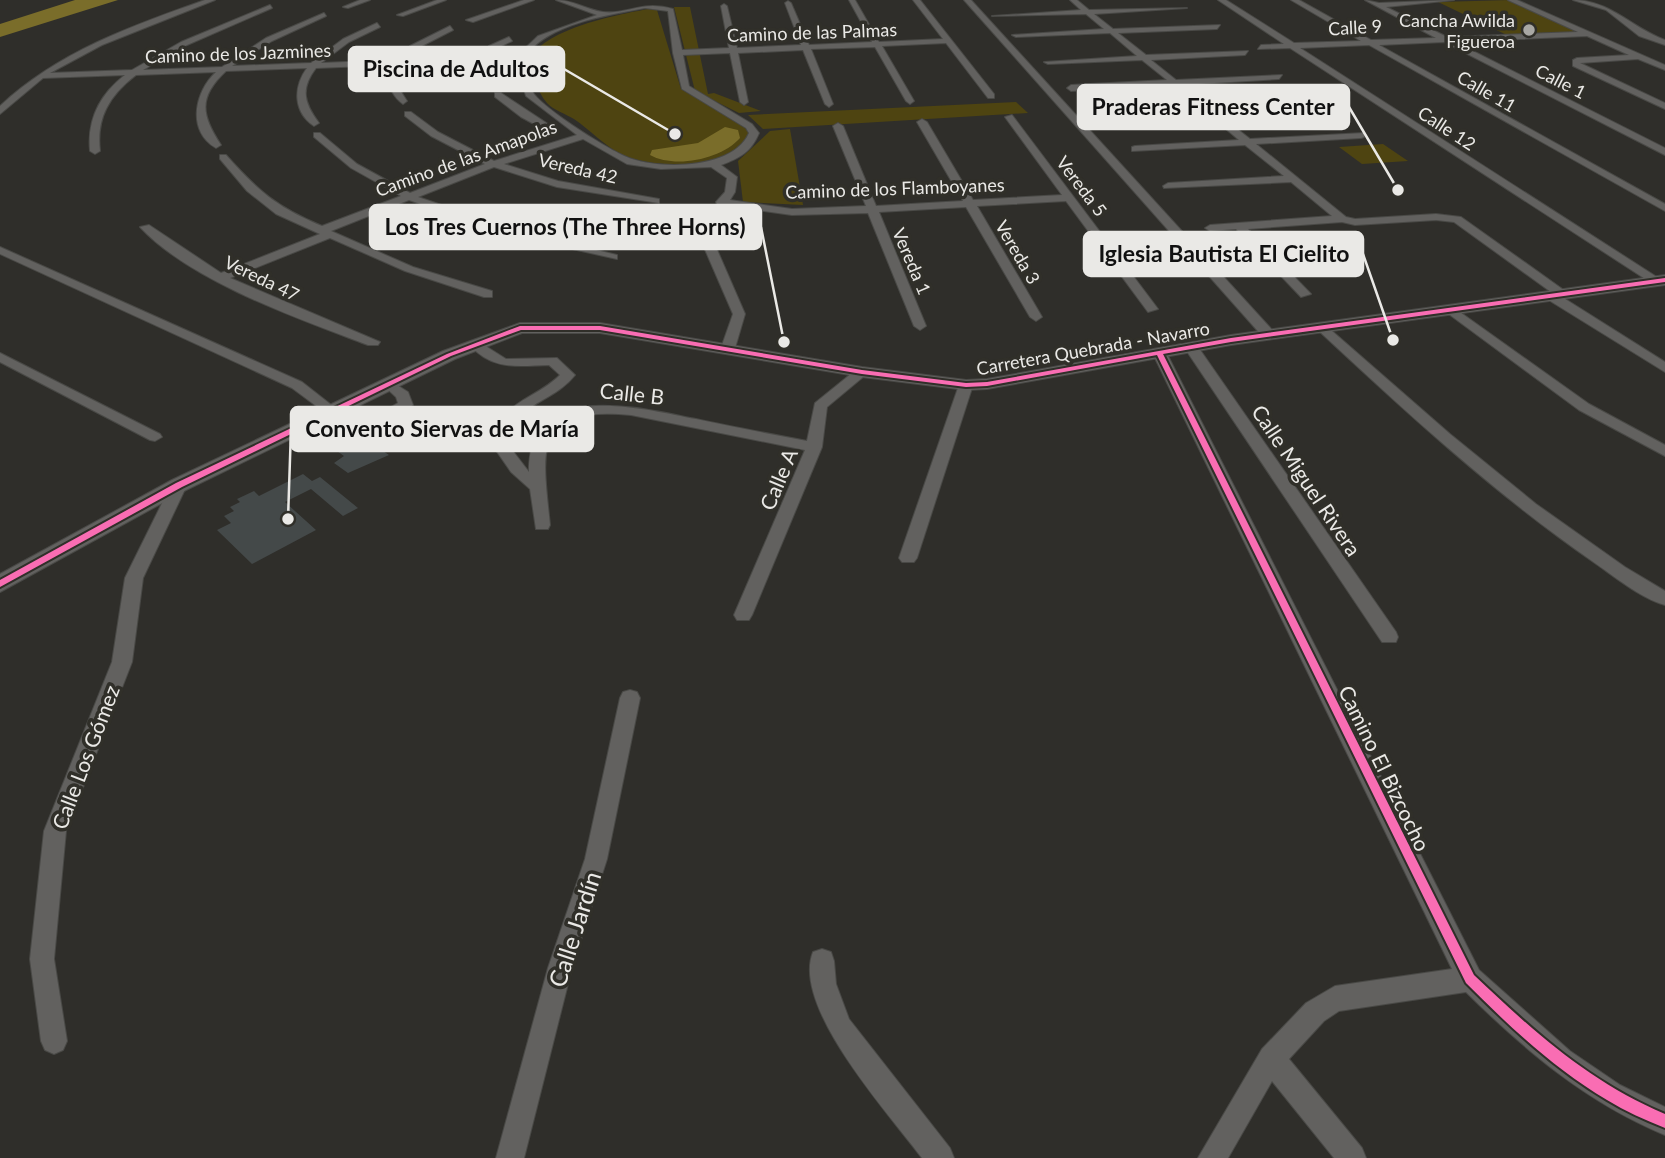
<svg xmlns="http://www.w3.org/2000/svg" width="1665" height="1158" viewBox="0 0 1665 1158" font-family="Lato,sans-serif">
<rect width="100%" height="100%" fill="#2f2e2a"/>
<g fill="#4e4411">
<path d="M1510,0L1580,32L1509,36L1438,2Z"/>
<path d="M674,7H690L708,94L714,93L761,111L739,113L695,91Z"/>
<path d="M648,9L657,10L681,89L744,126L750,135C733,170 652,170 621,154C605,146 590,130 574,119C566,114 553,110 547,103C536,91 534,73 530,58C548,28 616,15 648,9Z"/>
<path d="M1016,102L1028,113L763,129L748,115Z"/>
<path d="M790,129L803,205L743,202L738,161L770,131Z"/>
<path d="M1383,144L1408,161L1362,164L1339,147Z"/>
</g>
<g fill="#7a6d2a">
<path d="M75,0H118L0,37V24Z"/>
<path d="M725,127L738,130L740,138C722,159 675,169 650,155L652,150L698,143Z"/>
</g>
<g fill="#444949">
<path d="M349,432L366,445L370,442L389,455L348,473L334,463L344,456L327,444Z"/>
<path d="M303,474L312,481L320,477L358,508L343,516L311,489L285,502L316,530L252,564L217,530L231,523L224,516L234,511L230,507L240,502L237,499L254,491L259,496Z"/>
</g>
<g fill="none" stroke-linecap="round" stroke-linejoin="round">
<defs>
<g id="minor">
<path d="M205,0H215L102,45L50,73L132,70L181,42L270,5L272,8L187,45L143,70L222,67L266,38L324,13L326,16L272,41L232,66L311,63L343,39L377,23L380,27L349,42L321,63L395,60L410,46L450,26L453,30L416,49L403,60L479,57L489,46L509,37L512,41L495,49L487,57L517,56L538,36L597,15L556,0C573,0 587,10 603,12C627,15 641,0 673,9L682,50L729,48L721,6L724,4L727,6L737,48L801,45L785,3L788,1L791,3L809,45L872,42L849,0H855L879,42L943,39L913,0H920L994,94V98H988L946,43L882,46L914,101L910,104L906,101L875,47L811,49L833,104L829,107L825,104L803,50L738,53L748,102L744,105L740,102L730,53L683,55L689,86L752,124L759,133C751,152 740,158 721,165L737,177L735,192L730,200L792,209L866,206L833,126L838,123L843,126L876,206L963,201L917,122L922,119L927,122L973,200L1062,195L1005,117L1012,115L1158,309L1148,312L1066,201L977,206L1042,317L1036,321L1030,317L966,207L879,212L926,326L920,330L914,326L868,213L792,215L727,206L713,229L715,245L745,314L735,348L733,351H723L721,348L733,314L703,245L701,229L717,204L716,202L725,192L727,178L711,167L661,169L627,164L583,139L504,164L558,181L659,199V203L557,187L494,167L418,197L518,231L617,255V259L510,235L409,200L331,231L413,267L492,291V297H484L405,271L330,238L230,278L380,342L378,345H368C299,319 190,281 140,227L149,225L221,273L320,234L276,214L247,191L220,159V155H226C259,192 277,207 322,226L401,196L351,168L314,137V133H320L357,164L410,193L485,164L431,136L405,116V112H411L438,132L494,161L577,135L526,96L515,60L485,62L484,72L494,82L490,84L476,73L477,62L399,65C394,80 398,88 407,101L403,104C390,94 386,81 391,65L316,68C300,89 304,103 319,123L314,126C293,112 293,87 307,68L226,71C198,97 201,115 221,145L216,148C186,131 195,91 216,72L136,75C110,95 96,117 100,151L95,154L90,151C87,120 100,94 125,75L43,78L0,114V106C58,52 131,26 205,0ZM645,8L668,11L673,53L682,89L746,128L749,133C734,168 665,170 632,159C611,152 547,111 534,94C526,84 525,70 523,58C549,23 605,16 645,8Z"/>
<path d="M360,0H370L348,8L343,7Z"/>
<path d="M437,0H446L403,16L397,15Z"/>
<path d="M524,0H534L473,22L466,20Z"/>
<path d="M964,0H971L1274,332V338H1264Z"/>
<path d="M1070,0H1077L1089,10L1187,8L1094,14L1113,29L1220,25L1217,29L1118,33L1146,55L1248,51L1245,55L1151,60L1176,80L1282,75L1279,79L1182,85L1211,108L1321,102L1318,107L1217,113L1250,139L1364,133V137L1361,138L1256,144L1346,217L1355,219L1436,214L1461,217L1565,291L1567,294L1562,297L1665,362V372L1547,299L1545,296L1551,292L1454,222L1436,220L1355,225L1342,222L1248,229L1311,294L1301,297L1236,229L1210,231L1205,228L1210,225L1332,216L1291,182L1164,188L1163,186L1168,183L1284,176L1245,145L1132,151V147L1135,146L1239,140L1207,113L1100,119L1103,114L1201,108L1172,85L1071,91L1067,88L1071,85L1167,80L1142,60L1048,64L1044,62L1137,56L1110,33L1016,37L1012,35L1104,29L1086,14L992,16L1081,10Z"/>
<path d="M1218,0H1226L1294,43L1361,41L1291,0H1299L1371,40L1436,38L1365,0L1379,3L1454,0L1386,7L1447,37L1578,32L1508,0H1517L1665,65V70L1638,59L1580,63L1665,103V109L1573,66V60L1577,58L1629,55L1587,36L1455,42L1665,148V155L1444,42L1379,45L1665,204V211L1369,45L1300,48L1663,281L1653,284L1290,48L1258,49L1261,45L1284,44Z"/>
<path d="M1573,0C1610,0 1632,28 1665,40V45L1639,36L1606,10Z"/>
<path d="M495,93H501L557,130L549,132L521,117L495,97Z"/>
<path d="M0,247L302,382L339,411L337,414H327L292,388L0,254Z"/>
<path d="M1450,305L1589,404L1665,445V456L1579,410L1446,312L1444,309Z"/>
<path d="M1324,324L1450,434L1536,504L1625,567L1665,591V605C1640,598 1614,576 1592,561C1494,493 1406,412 1319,331L1318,328Z"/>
<path d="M476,340L506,359L557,358L575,375C550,406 514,400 509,446L529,472C528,378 638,408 696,419C733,427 770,434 807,441L815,403L857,369L862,368L869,372L827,407L822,447L752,615L749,620H737L734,615L805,450L631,415C532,406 542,448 550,525L548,529H536L530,489L511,472L493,446C499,400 532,402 560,375L549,365C517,366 492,371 469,344Z"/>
<path d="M1191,343L1196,344L1396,632L1398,637L1396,642H1382L1184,347Z"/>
<path d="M1160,350L1167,354L1479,970L1570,1051L1620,1085L1665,1107V1135C1586,1102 1526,1051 1466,992L1339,1011L1324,1021L1289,1059L1362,1148L1366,1158H1334L1272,1081L1228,1158H1198L1262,1049L1306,1003L1335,986L1452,969L1153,354Z"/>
<path d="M0,353L160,434L162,437L155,441L150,440L0,362Z"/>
<path d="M389,380L408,392L413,405L385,422H375V416L398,403L396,397L382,384Z"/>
<path d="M966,381L973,385L917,558L914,562H902L899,558L959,385Z"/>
<path d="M179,480L187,485L143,578L132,662L66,831L54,959L67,1041L63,1050L54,1054L45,1050L41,1041L30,959L44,831L112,662L125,578L171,485Z"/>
<path d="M630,690L637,692L640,698L607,859L572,968L524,1158H496L548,968L585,859L620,698L623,692Z"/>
<path d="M822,949L831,952L834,961L836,984L849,1019L950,1148L954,1158H922C890,1115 791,1007 813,952Z"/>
</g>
<path id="tertiary" d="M1665,275V285L1231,345L987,389L966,390L862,377L600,333H522L455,359L186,490L0,592V574L172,480L443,351L520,323H600L862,367L966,380L987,379L1231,335Z"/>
</defs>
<use href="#minor" stroke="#494946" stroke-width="2"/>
<use href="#tertiary" stroke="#494946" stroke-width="2"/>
<use href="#minor" fill="#62615f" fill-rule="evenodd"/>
<use href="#tertiary" fill="#62615f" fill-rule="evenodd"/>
<defs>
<path id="cycleway" d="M1665,278V282L1231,342L1163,354L1474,975C1533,1031 1589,1082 1665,1114V1128C1645,1120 1625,1111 1607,1100C1554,1069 1509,1026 1466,983L1157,355L987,386L966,387L862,374L600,330H521L451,356L182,487L0,587V580L176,483L447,354L520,326H600L862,370L966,383L987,382L1231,338Z"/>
</defs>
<use href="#cycleway" stroke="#302f29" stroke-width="4"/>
<use href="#cycleway" fill="#f96db3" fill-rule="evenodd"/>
</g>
<circle fill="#a9a8a4" stroke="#302f29" stroke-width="2.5" cx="1529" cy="30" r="7"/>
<g text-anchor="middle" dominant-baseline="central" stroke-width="7" stroke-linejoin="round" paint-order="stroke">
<g font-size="18" fill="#eae9e6" stroke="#302f29" text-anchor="end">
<text x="1515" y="20">Cancha Awilda<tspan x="1515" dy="21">Figueroa</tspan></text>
</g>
<g font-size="18" fill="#eae9e6" stroke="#302f29">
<text transform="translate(1355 27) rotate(-3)">Calle 9</text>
<text transform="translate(812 32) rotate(-2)">Camino de las Palmas</text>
<text transform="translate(238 53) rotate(-2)">Camino de los Jazmines</text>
<text transform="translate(1561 81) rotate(27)">Calle 1</text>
<text transform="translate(1487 91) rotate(30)">Calle 11</text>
<text transform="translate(1447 128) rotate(33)">Calle 12</text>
<text transform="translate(466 158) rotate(-20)">Camino de las Amapolas</text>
<text transform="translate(578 168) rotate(13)">Vereda 42</text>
<text transform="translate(1082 186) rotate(53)">Vereda 5</text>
<text transform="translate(895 188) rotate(-2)">Camino de los Flamboyanes</text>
<text transform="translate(1018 252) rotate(60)">Vereda 3</text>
<text transform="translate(912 261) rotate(67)">Vereda 1</text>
<text transform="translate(262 278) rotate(26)">Vereda 47</text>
<text transform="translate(1093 348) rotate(-10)">Carretera Quebrada - Navarro</text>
</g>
<g font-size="21" fill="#eae9e6" stroke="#302f29">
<text transform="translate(632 393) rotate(6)">Calle B</text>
<text transform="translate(778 479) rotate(-67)">Calle A</text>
<text transform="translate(1307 480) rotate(56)">Calle Miguel Rivera</text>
<text transform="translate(85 757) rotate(-69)">Calle Los Gómez</text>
<text transform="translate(1385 768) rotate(64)">Camino El Bizcocho</text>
</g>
<g font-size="24" fill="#eae9e6" stroke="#302f29">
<text transform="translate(574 929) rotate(-72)">Calle Jardín</text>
</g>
</g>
<path fill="none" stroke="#eae9e6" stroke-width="2.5" d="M675 134L564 69M1398 190L1349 107M784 342L761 227M1393 340L1363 254M288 519L291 429"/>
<g fill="#eae9e6" stroke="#302f29" stroke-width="2.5">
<circle cx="675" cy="134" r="7"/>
<circle cx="1398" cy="190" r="7"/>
<circle cx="784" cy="342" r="7"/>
<circle cx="1393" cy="340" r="7"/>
<circle cx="288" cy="519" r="7"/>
</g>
<g fill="#eae9e6" stroke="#eae9e6" stroke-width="2.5">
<rect x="349" y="47" width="215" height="44" rx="7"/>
<rect x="1078" y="85" width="271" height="44" rx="7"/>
<rect x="370" y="205" width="391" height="44" rx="7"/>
<rect x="1084" y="232" width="279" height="44" rx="7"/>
<rect x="291" y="407" width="302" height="44" rx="7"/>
</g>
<g font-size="23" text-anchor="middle" font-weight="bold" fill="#111">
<text x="456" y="77">Piscina de Adultos</text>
<text x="1213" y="115">Praderas Fitness Center</text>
<text x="565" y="235">Los Tres Cuernos (The Three Horns)</text>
<text x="1224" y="262">Iglesia Bautista El Cielito</text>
<text x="442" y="437">Convento Siervas de María</text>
</g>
</svg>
